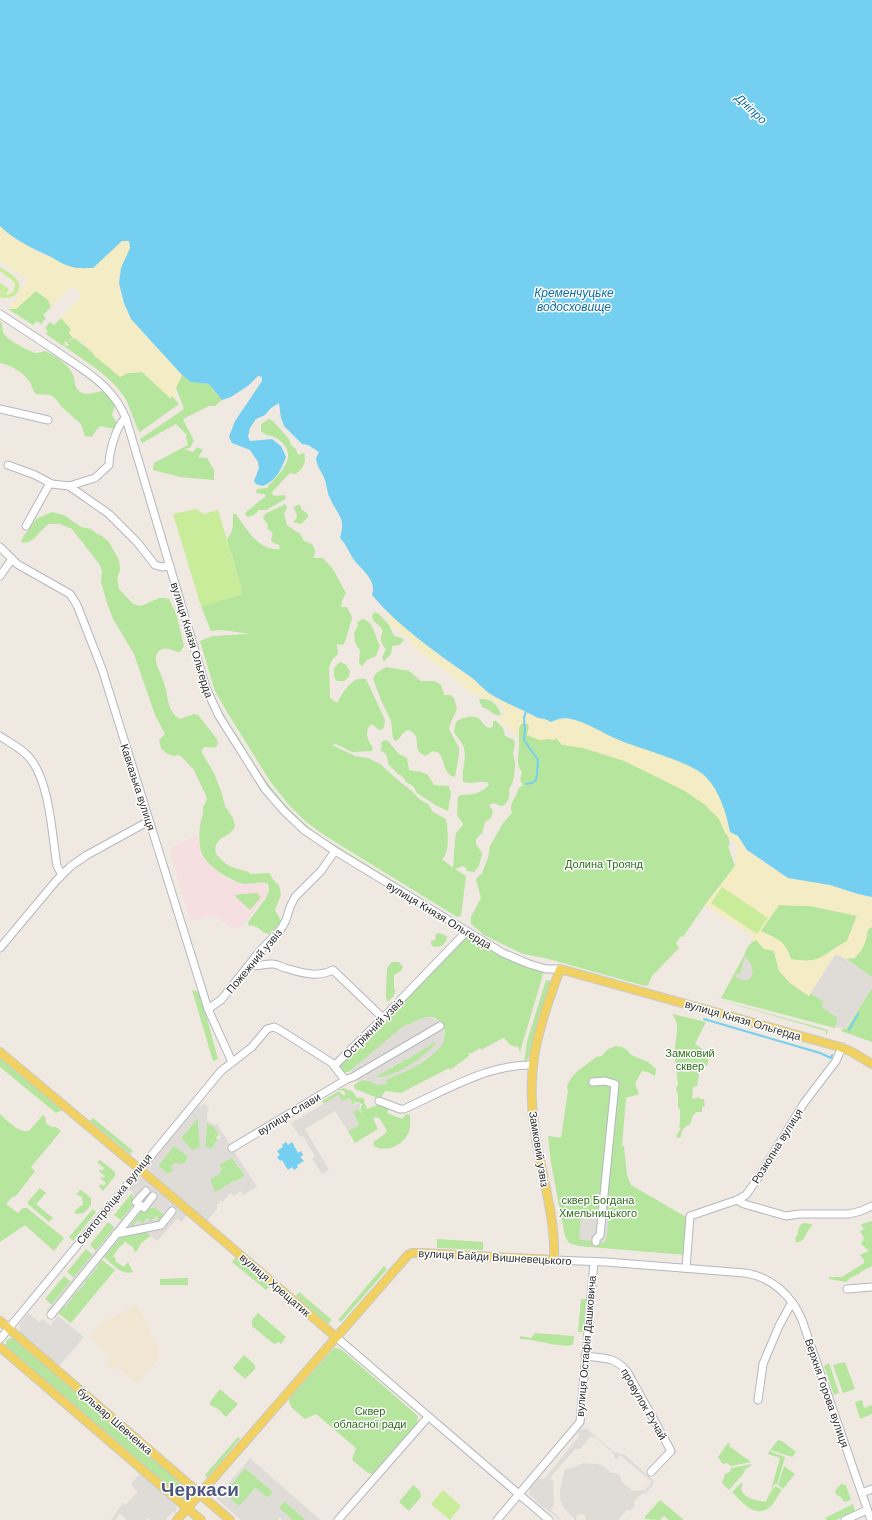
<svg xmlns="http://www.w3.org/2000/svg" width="872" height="1520" viewBox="0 0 872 1520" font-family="Helvetica,sans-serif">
<rect width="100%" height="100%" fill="#efe9e1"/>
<path fill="#f0e6d1" d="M137,1304L159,1351V1358L137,1383L117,1366L113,1370L107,1364L110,1356L90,1337L103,1323Z"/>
<path fill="#f5dfe0" d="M196,835L199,844L200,854L222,877L243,885L266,883L267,895L242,926H241L238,929L235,927L233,929L212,915L192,921L189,914H188L170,849Z"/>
<g fill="#b6e59e">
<path d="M36,291L49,300L51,307L43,315L46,318L41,324L37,321L33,325L8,309H16Z"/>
<path d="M61,318L71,329L69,334L73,337L67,343L65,341L64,342L65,344L63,346L46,334L48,331L45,328L50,322L54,325Z"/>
<path d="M0,321C4,325 1,331 5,335C8,340 30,352 36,353C39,353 42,352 45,351C56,356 68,364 73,375C75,379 74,384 76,387C82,398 93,393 102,391L109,397L115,405L112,415L117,423L115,429L101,426L97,429L92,437L85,436L81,424L62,407L55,398L50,395L36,394C33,391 32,386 30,382C24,373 11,365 0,363Z"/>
<path d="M74,338L91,351L96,357L128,373L142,372L171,398L172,396L179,404L140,432C136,428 130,406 125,398C110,375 86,362 64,346L66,345L68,346L69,345L67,343Z"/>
<path d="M182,375L191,382L209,384L222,400L215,406H209L183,419L194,441L190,448L184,449L193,452L197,447L203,450L198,457L207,458L214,470V480L180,477L153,470L154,463L188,445L186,437L187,435L176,424L142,443L140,439L184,409L176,388Z"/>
<path d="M269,419L273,421L289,439L291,445L296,449L298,455L304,453C307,461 303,470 295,474L290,473L273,491L272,493L274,496L284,495L286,498L284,500L266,510H259L254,515L248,517L245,515L246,512L266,496L264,494L256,493L257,489L267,488C270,483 274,480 277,476C289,463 294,451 278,439C272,435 265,436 261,431V424Z"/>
<path d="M285,504L287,507L284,514L287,525L300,534L304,541L312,544L315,550L314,558H323L333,569L346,593L342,601L341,607H347L351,615L352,618L345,642L343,645L337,644L338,654L332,660L329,667L330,698L337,703C343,693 352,675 366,679L385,720L384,727L381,730H379L373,725H370C364,734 368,740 373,748L372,751L352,752L336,744L332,745L355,756L368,758L380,764L400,782L412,791L419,799L428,804L433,812L446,819C448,828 450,854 442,859L453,868L455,840L456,833L463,825L462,822L457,816L458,797L460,795C471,795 481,794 489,785L488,783C480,779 471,786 463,781C461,771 467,759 464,749C463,742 457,738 454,732L456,722C460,718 472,715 478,718C483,721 483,727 490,728L493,726V721H496L503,728L505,736L514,740L515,743L513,753L515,763L514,777L512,784L509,789C510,796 509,803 502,806L493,803L489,805L493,811L491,818L485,822L482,833L476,839V844L482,853L479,866L474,872L467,871L466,868L463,866L455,869L466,876L461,916L457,917L324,835L305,821L289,805L270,781L227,712L215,691L200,641L213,636L250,634L223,630L211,631L201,606L243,594L227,539C234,531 233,524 233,514H236C246,529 260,552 280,549L279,545L272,542L271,539L273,533L267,528L268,525L263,518L265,514Z"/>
<path d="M297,505H300L302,510L308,514V517L301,524L293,522L297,518L296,512L293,508Z"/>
<path d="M52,512L64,515L81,527L91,529L97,534L102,536L109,542L119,560L120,570L117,578L119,589L133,604L141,606L159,598H163L169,599L176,613L184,646L180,652C173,652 166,645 159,651C150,658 162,674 164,683C169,696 166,711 180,719L194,714L198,715L217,739C220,751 211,747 204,747L202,750V753L214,773L222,794L225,806L233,818L235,826C231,839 212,835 216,854C221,860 230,868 238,869C244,871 246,870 251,874L269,873L275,882L279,885L281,895L275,910L281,921L271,934C262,934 261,928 254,926C252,925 250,926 248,925L249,921L266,898L269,890L268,884C260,880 249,886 241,883C227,879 209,867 202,854C199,847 199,834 200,826C201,819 204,813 203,806L206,802L207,798L194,770L182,757L178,755L173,756L166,753L161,748L159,740L165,734L155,715L134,654L113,619L107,603L101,582L102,572L100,565L72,529L60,524H49C40,529 33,546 21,542L23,537L36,519Z"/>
<path d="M375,612L379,614L389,625L394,636L402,638L404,640L399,645L392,646L391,654L384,661L382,658L386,649C380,643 380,638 383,631C380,624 372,623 372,615Z"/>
<path d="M362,619C375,621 374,637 380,645L376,656L367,660L362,666L359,663L360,650L356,645L355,641L354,633L358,626L357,623Z"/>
<path d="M198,644C203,663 208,682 216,700C222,713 230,725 238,737C262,777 281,806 319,835L455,919H451L320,838L297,820L277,800L262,780L219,710L207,684L196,648Z"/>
<path d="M340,662L345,664L350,671L349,677L344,681H337L334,677V668Z"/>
<path d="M386,667L409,671L421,681H435L441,685L444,695H450L454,698L457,709L450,724L449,729L459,748V754L455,777C443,775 445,760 439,753L433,751L425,756L419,752C415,743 420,734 408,730C402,732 401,738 396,741L393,739L391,721L382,702L373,679L376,673Z"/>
<path d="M480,699C492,698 498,705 501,715C493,717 490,708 483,708L479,701Z"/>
<path d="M522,723L528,724L529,727L527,735L540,740L547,739H554L556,737L702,786L728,836L730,845L728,846L735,866L705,905L683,937L681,936L676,943L679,948L652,976L648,985L645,986L545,958L523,954L484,935L471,924V917L481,898L476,879L482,873L488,858L490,846L503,823L512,813C508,804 517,797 518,789L523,785L520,780L522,772C515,764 519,755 519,747C520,738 516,730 522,723Z"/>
<path d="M384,740L388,741L399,754L407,758L409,770L421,772L428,775L434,785L449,786L451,794L448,811L437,806L417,793L413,786L406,782L403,777L397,773L389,765L386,754L380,750L382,747L381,743Z"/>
<path d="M253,893H257L261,897L250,910L234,895Z"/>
<path d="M779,905L810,906L857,915L847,941C823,954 821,965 791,959C785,940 777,939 760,931Z"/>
<path d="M872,927V977L846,959L855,958L865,943L868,929Z"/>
<path d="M439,933L447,936L446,941L442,946L434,947L431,944V941L435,940L436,934Z"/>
<path d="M466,935L504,958L544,971L520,1052L518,1047L510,1045L505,1039L503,1038L481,1050L480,1048L472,1053H469V1056L450,1070L449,1068L401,1093L385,1091L380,1099L355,1089L354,1085C370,1073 370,1088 387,1083L385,1080C403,1073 455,1052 443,1026C441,1022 436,1017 431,1017C421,1016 414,1024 405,1025L349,1072H344L340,1067V1064L435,969L436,967Z"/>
<path d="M756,939L774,951L779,971L790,983L809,996L811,993L824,1002L822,1007L838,1018L835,1028L721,998L745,954C746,947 751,943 756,939Z"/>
<path d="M392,962H399L403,967L401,971L394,975V988L396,991L393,997L387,1002C385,996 387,975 387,968Z"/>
<path d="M546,980L551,981L528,1059L524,1063L527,1041Z"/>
<path d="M872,988V1042L841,1031L842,1029H846Z"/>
<path d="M192,990L197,991L200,993L218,1059L213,1061Z"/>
<path d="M705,996L828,1030L826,1036V1031Z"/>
<path d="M672,1014L706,1022L695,1044L710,1054L707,1066L703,1064L699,1074L697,1086L693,1087L692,1098L694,1099L699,1097L700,1099H704L705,1106L702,1107V1112H696L692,1117L691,1123L683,1129L680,1138L676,1137L681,1128L679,1127L680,1123V1109L678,1108V1095L676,1088L678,1084C677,1074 675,1063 675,1053C674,1039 682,1026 672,1014Z"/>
<path d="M433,1041L436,1043C427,1058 394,1077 376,1078L377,1076L385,1071H387V1070L388,1069H390L392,1067L393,1068V1066L397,1065L396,1064L398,1063L400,1064L401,1061L402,1062L403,1060H406L433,1043Z"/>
<path d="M616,1046L622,1047L627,1050L631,1055L648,1062L656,1069L655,1076L648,1072L642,1071L635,1084L639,1094L626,1098L622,1145L624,1147L627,1175L631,1185L686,1217L687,1220L685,1255L579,1246L569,1243L565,1236L551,1163L548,1136L561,1138L568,1091L567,1087C572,1071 585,1067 596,1057L602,1056L608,1049Z"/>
<path d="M0,1058L63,1110L56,1113L0,1067Z"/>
<path d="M344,1088L353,1092L357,1098C360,1097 363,1097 365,1101L364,1104L366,1105L367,1109L380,1104L389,1107L387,1113L402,1119L406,1114L410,1115C410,1121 411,1128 408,1134C402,1146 384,1154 373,1145L374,1144L373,1142L385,1134L387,1131L380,1119L376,1117L373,1119L378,1129L355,1143L348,1131L359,1125L353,1112L358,1109L361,1113L367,1109L362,1112L360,1110L362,1104L354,1101L355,1103L353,1105L350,1098L342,1101L338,1095L324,1104L322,1101L339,1091L343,1095L350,1094H345L344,1091L338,1090Z"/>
<path d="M0,1114C8,1121 18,1133 29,1131L43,1115L45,1117L46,1123L51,1127H56L61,1131L31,1167L35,1171L16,1196L12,1197L6,1204L18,1213L23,1208H27L64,1238L54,1251L25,1225L0,1242Z"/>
<path d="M93,1118L133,1151L130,1154L90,1121Z"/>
<path d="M198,1118L200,1147L192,1151L181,1138Z"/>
<path d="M207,1123L214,1127L219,1134L216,1138L218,1140L211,1149L205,1147Z"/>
<path d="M174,1146L188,1156L186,1162L168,1174L158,1166Z"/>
<path d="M233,1157V1160L235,1161V1163L237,1164V1167H240L243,1173V1177L234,1182L232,1181L231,1183L215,1193L210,1180L216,1175L218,1176L222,1168L220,1167V1164Z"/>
<path d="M100,1160L115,1172V1176L103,1191L99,1186L101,1184L104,1186L106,1183L100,1178L101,1177L103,1178L105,1176L99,1171L100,1169L102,1171L104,1168L97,1162Z"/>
<path d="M40,1188L46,1193L36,1204L53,1218L49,1222L27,1203Z"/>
<path d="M81,1190L91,1198V1205L84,1213L77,1214L74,1212L80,1206L83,1205L82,1197L76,1194L79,1191Z"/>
<path d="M132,1193L134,1204L121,1220L114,1215Z"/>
<path d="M155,1207L165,1216L160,1222L156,1223L158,1219L156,1216L150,1223L147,1218L142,1225L138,1220L132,1228L129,1226L142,1210Z"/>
<path d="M93,1209L96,1212L73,1241L69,1237Z"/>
<path d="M872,1221V1266L862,1271L859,1274L850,1278L846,1282L829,1279V1277H842L864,1263V1260L860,1255L869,1251L861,1244L864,1238L860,1231L865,1229L861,1226L862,1224Z"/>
<path d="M108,1222L115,1228L96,1251L90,1245Z"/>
<path d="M805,1223L811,1224L812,1226L809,1229L803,1240L796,1243L795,1237L797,1236C799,1230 798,1224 805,1223Z"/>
<path d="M145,1231L151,1236L141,1243L136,1252L133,1250L134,1248L125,1242L121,1246H120L113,1256L116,1259L115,1261L124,1267L128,1262L133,1272C122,1276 112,1264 104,1257L121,1236Z"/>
<path d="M437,1239L483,1242V1250L437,1248Z"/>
<path d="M86,1249L93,1255L74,1278L67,1272Z"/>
<path d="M236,1257L270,1286L266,1290L232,1262Z"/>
<path d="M102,1260L115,1270L71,1323L58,1313L63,1307H66V1304L70,1301L69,1300H72V1297L76,1291H79V1288L82,1287L81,1285L85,1284L84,1282L92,1274L94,1270L96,1269V1266Z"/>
<path d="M384,1266L387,1269L341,1322L338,1320Z"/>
<path d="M64,1276L71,1282L52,1305L45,1299Z"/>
<path d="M188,1278V1285H160V1279Z"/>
<path d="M299,1292L332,1320L328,1324L296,1296Z"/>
<path d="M581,1299H586L583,1332H578Z"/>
<path d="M258,1313L286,1337L281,1344L279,1342L274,1344L252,1326V1320Z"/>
<path d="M535,1333L574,1336L573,1345H570L569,1346L549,1344L548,1343C538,1342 530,1339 520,1339V1336L531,1338Z"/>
<path d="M11,1338L15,1339L191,1491L192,1495L188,1500L185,1501L6,1347V1341Z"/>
<path d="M334,1348H337L342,1350L418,1416L417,1423L372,1474L368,1473L352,1460L356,1448L316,1414L305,1419L292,1408L289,1402L290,1398Z"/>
<path d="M244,1355L255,1365V1369L245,1379L233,1368Z"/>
<path d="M845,1362L855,1389L843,1393L833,1365Z"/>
<path d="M829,1363L839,1393L834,1395L824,1366Z"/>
<path d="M220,1389L223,1392L224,1391V1393L238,1404L226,1417L218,1409L210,1405V1402Z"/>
<path d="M862,1400L864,1408L872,1405V1414L860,1419L855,1402Z"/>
<path d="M238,1437L240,1439L207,1478L205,1475Z"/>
<path d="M778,1440L782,1441L796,1452L792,1457L770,1450Z"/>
<path d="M728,1443L730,1444L729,1446L751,1462L731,1466L727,1463L723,1464L718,1457Z"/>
<path d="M769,1451L785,1457L777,1485L774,1484L770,1493L780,1458L768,1454Z"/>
<path d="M752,1464L748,1468H746L743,1474L729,1490L722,1483L725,1474L730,1472L731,1468Z"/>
<path d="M784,1466L795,1474L783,1489L778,1485Z"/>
<path d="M245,1468L273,1492L268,1498L255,1488L239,1507L224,1493Z"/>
<path d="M741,1483L743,1484L741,1488C744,1500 757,1500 766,1502L769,1494H770L775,1486L782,1490C778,1495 774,1504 769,1508C754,1518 742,1502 732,1492Z"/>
<path d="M841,1484L846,1485L851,1500L844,1502L842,1499V1498L836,1494L835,1491Z"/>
<path d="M413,1485L420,1491L421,1497L409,1511L399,1502Z"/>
<path d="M660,1500L684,1520H669L664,1516L660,1520L645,1519V1517Z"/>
<path d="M284,1501L306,1520H290L291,1519L279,1508Z"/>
<path d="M853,1504L855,1511L836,1520H827L825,1518Z"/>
</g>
<g fill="#f3ecc5" fill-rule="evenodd">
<path d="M0,226L16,239L41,254L49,256L69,266L76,268L122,241L134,231C133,237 132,243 130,249C126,260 118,271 119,284C121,317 161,351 182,375L176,388L175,399L172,396L170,398L142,372L128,373L120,377L96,357L91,351L81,342L69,334L71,329L61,318L82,295L72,286L51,307L48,300L36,291L16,309H9L28,280L0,261Z"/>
<path d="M386,614L391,615L406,629L451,664L469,676L489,693L538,718L545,719L551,722L558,719H569L573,713L710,771L738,836L747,851L788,878L830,885L858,894L872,897V927L868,929C865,944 863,957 846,959L840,956L833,957L809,996L790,983L779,971L774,951L764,949L756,940L754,941L752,940V936L705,905L735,866L737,845L725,833L719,819L705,805L685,791L624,761L583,748L562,745L556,738L554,740L547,739L541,740L527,735L529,727L528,724L522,723C518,726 518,731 519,736C511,734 508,725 500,723L499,718L503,715L504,710L500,704L492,700L475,695L467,690L456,679L416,649L405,636L390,625ZM779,905L810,906L857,916L847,941C823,954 821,965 791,959C785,940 777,939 761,931Z"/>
</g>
<g fill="#c9ec9a">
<path d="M0,267C6,271 14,275 18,281C24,293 10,301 0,297V292L6,295L0,291V283L9,289L6,295L10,294L14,291L15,284L12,280L0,271Z"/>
<path d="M196,509L204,514L218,510L243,594L201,606L173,514Z"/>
<path d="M722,887L768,918L757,934L711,903Z"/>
<path d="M443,1490L461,1506L450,1520L431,1504Z"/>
</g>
<g fill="#dfdcd8" fill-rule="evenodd">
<path d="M835,955L840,956L872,977V988L845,1029L835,1027L838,1018L822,1007L824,1002L811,993Z"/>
<path d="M745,956L751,964L753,973L751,978L747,980H742L736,977L735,974H740Z"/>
<path d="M429,1017L438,1020L444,1031V1040L442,1045L434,1053L411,1069L385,1080L387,1084L377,1085L365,1079L358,1082L351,1070L405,1025L410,1024L423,1018ZM433,1041L436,1043L434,1046L416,1061L398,1072L378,1079L376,1078L377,1076L385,1071H388L387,1069H391V1067L392,1068L393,1066L397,1065V1064H400L401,1061L402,1063L403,1060H406L434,1043Z"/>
<path d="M339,1095L342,1101L350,1098L352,1105L356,1103L360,1104V1108L353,1112L359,1125L348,1131L335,1111L305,1129L329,1170L322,1174L312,1158L315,1156L303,1136L300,1137L291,1123Z"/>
<path d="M205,1104L209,1109L207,1113V1121L215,1125L217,1124L257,1187L243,1195L241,1191L234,1196L230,1193L223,1202L220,1200L219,1204H217V1209L207,1221L148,1169L150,1163L196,1107ZM198,1118L200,1147L193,1151L181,1138ZM207,1123L214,1127L221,1137L211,1149L205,1147ZM174,1146L188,1156L186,1162L181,1164L175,1163L171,1166L173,1171L168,1174L158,1166ZM233,1157L232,1159L235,1161V1164H237V1167L240,1168L243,1173V1177L235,1182L232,1181L231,1184L229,1183L227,1186L225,1185L224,1188L215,1192L210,1180L216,1175L218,1177L222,1168L220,1167V1164Z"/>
<path d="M140,1178H144L149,1182L187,1215L181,1222L177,1219L157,1241L145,1231L121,1237L97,1266V1269L94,1270V1272L84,1281V1285L72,1297V1300L69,1301V1303L67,1304L66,1307H63L55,1318L46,1311L134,1204L133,1193L128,1189L136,1180ZM155,1207L165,1216L160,1222L156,1223L158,1218L156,1216L150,1223L149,1222L150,1219L147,1218L142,1225L140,1224L141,1221L139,1220L132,1228L130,1226L142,1210Z"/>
<path d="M589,1212L609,1214L607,1233L606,1241L603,1243L579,1239L581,1216L588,1217Z"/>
<path d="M28,1313L39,1322L43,1319L50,1325L58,1316L84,1337L59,1366L20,1332L19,1325Z"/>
<path d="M583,1428L587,1429L614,1452L625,1455L654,1481L653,1485L646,1493L641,1494L634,1502L635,1506L631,1510H627L618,1520H585V1516L582,1514H578L576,1517V1520H574V1518L564,1508L560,1499V1490L563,1477L564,1471L566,1469L572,1468L583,1463L597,1464L605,1467L611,1473H617L621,1477V1481L633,1491L645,1490L652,1482L620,1455L616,1460L613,1453L595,1437H590L580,1449H575L550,1478L554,1481L553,1484L554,1505L551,1510L562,1520H560L544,1507H542L529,1494L530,1487L537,1479H544L578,1438V1432Z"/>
<path d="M250,1458L319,1519L320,1520H306L284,1501L279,1508L291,1518L290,1520H282L280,1517L277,1520H241L216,1498ZM245,1468L273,1492L268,1498L256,1488L239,1506L224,1493Z"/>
<path d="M140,1473L175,1504L176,1508V1514L173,1512L165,1520H150L148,1518L146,1520H127L120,1514L115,1520H111L123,1503L126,1505L138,1491L131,1485Z"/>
</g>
<g fill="#75cff0">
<path d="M0,0H872V897L858,894L830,885L788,878L747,850L738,836L730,832C726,812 720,792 706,777C692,762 640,749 619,740C604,734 590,724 575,720C566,717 559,718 551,722L545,719L538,718C522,709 504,703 489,693C482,688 476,680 468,675C434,651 399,627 372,595C377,580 363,571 354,560C349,553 347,545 340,538C346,516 338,517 330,498C327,493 327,486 325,480C322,471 317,468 316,458L319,452L308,445L302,444L284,426L281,418L279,403L271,408L265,415L256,419L250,428L248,437L250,441L272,439L281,446L286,457C281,469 276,481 263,486L256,484L254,481L259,468L258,462L250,450L232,443L229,437L235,421L262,381V377L258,376L249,385L231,397L222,400L209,384L191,382L182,375L131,319L124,303L119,283L121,268L130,248L129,241H122L93,268C85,268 76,269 69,266C61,264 56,259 49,256C32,248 14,240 0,226Z"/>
<path d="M286,1142L288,1145L292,1142L298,1153L301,1151L303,1155L300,1157L304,1161L297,1165L298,1167L294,1170L292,1167L288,1170L282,1160L280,1161L277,1157L280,1155L277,1151L283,1147L282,1145Z"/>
</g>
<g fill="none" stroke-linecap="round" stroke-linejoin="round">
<g stroke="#75cff0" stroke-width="2">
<path d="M526,711L524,718L525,730L524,740L538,760L537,774L536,780L532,783L526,784"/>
<path d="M704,1019L820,1053L831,1058L832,1055"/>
<path d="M849,1030L858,1014"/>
</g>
<defs>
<g id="minor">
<path d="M0,314C20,327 40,340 59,353C87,372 116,388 127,422L206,688L219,716L265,789L284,811L304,830L335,851L503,953L529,964L546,969H560"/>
<path d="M0,409L48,420"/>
<path d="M8,465L35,475L52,484L69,486L95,478L109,465C109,454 116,424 126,418"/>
<path d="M69,486L109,514L137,542L155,565L162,567L170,566"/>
<path d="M26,526L50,483"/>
<path d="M0,547L17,564L70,594L77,605L102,669L208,1009L232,1062"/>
<path d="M0,576L12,559"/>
<path d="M0,736C10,743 25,750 32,761C50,786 52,835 57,866L62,875"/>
<path d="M0,948L56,881L71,866L87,855L149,821"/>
<path d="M249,965C257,968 265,963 273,964C278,964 281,967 285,968C303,973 316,978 333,970L383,1018"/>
<path d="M208,1009L221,1000L259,952L281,929L286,920L290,907L295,897L321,871L335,851"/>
<path d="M334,1066L383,1018L466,932"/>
<path d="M593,1082L605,1081L615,1084L600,1235L596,1239V1242"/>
<path d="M379,1101L400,1109H404C444,1091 488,1064 533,1065"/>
<path d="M232,1148L347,1079L353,1077L440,1026"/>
<path d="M146,1191L136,1202L144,1208L153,1196"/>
<path d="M737,1200L744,1204L786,1216L799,1214H849L861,1211L872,1206"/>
<path d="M116,1234L161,1225L172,1211"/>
<path d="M554,1260L606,1262L745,1273C772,1277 792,1296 802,1320L871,1520"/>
<path d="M686,1268L690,1216L737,1200L746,1195L760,1175L804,1103L836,1061L842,1047"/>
<path d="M847,1289L872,1287"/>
<path d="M51,1315L140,1205"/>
<path d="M336,1337L549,1520"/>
<path d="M0,1339L221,1071L252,1047L267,1029L274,1027L280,1030L332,1063L345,1080"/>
<path d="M585,1356C603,1358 617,1357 628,1373L671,1451L651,1472"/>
<path d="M758,1400L763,1364L779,1326L792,1302"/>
<path d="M862,1493L872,1489"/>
<path d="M338,1520L428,1417"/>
<path d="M497,1520L580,1422L594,1262"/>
<path d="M845,1520L867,1510"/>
</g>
<g id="major">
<path d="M0,1052L149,1177L336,1337"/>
<path d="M0,1321L230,1520"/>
<path d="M0,1347L201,1520"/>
<path d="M177,1520L408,1255L412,1253H423L554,1260C556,1214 539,1169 534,1124C531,1103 531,1078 534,1057C539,1027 550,997 560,969L840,1047L852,1052L872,1064"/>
</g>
</defs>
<use href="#minor" stroke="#b4b7c1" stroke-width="9"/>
<use href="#major" stroke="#c9c9c9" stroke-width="10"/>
<use href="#minor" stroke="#fff" stroke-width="7"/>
<use href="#major" stroke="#f2d163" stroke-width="8"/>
</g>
<g text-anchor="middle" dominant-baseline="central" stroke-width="3" stroke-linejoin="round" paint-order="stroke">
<g font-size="11" fill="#2e2e2e" stroke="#fff">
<text transform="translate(192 640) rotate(73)">вулиця Князя Ольгерда</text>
<text transform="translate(138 787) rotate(72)">Кавказька вулиця</text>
<text transform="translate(439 915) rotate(31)">вулиця Князя Ольгерда</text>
<text transform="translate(254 961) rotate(-50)">Пожежний узвіз</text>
<text transform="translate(743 1020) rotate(16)">вулиця Князя Ольгерда</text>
<text transform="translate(373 1028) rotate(-45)">Остріжний узвіз</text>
<text transform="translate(289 1114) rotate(-31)">вулиця Слави</text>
<text transform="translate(777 1146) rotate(-58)">Розкопна вулиця</text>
<text transform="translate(539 1149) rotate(81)">Замковий узвіз</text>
<text transform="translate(114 1199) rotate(-51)">Святотроїцька вулиця</text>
<text transform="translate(495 1257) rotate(3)">вулиця Байди Вишневецького</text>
<text transform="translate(275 1285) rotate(41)">вулиця Хрещатик</text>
<text transform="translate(586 1346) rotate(-85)">вулиця Остафія Дашковича</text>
<text transform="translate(827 1393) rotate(71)">Верхня Горова вулиця</text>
<text transform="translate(644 1404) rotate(60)">провулок Ручай</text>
<text transform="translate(115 1421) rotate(41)">бульвар Шевченка</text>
</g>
<g font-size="11" fill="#2c6e1b" stroke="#fff">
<text x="604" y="864">Долина Троянд</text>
<text x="690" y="1053">Замковий<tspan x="690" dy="13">сквер</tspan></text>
<text x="598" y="1200">сквер Богдана<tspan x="598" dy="13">Хмельницького</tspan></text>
<text x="370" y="1411">Сквер<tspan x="370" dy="13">обласної ради</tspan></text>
</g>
<g font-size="12" font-style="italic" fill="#0d6fa3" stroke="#fff">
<text transform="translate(751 109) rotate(43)">Дніпро</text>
<text x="574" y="293">Кременчуцьке<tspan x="574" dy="14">водосховище</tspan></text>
</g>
<g font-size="19" font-weight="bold" fill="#4d5680" stroke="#fff">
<text x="200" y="1489">Черкаси</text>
</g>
</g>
</svg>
